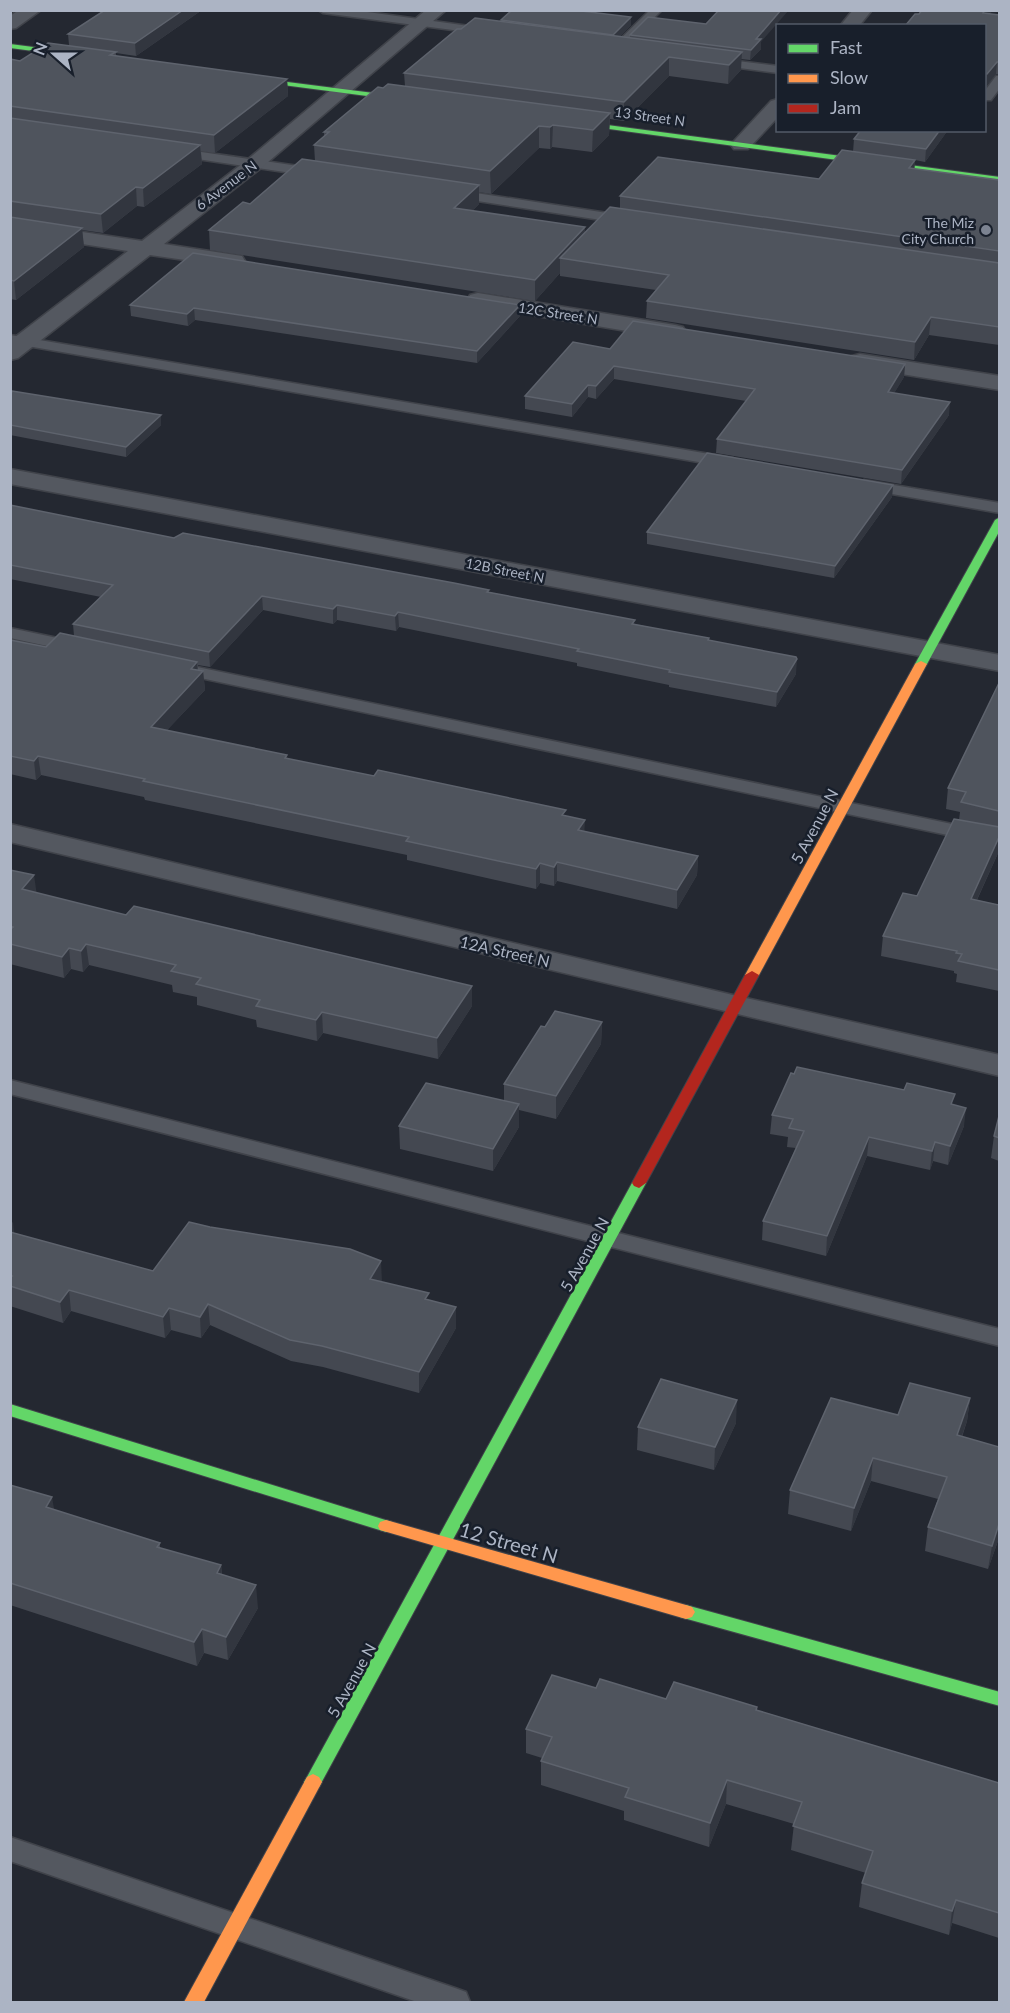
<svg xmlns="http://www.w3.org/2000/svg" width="1010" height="2013" viewBox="0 0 1010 2013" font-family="Lato,sans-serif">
<rect width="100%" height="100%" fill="#242831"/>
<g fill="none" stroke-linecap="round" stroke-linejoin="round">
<defs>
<g id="lane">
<path d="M318,10H353L491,29L497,32L491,35L323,13Z"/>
<path d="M650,10H662L620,51H612V47Z"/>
<path d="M713,58L778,66V73L709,64L707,62Z"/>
<path d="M996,76H1000V88L991,100H984V92Z"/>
<path d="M174,148L319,169L325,173L319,177L170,155L168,152L170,149Z"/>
<path d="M450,189L627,216L634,220L627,224L445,196L443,193L445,190Z"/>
<path d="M10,335L733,458L741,463L733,468L10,343Z"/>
<path d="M864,480L1000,503V513L858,488L856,485Z"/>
<path d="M10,628L86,644L89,648L86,652L80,653L10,638Z"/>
<path d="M178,663L1000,834V846L172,672L169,668L172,664Z"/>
<path d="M10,1080L1000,1329V1346L10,1094Z"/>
<path d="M10,1837L455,1988L466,1992L470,2002H417L10,1861Z"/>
</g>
<g id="street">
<path d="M19,10H41L16,28L10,29V16Z"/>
<path d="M426,10H446L261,168L164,244L242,256L245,261L242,266L234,267L150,255L18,358L10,360V341L128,251L10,233V221L142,241L247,160Z"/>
<path d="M853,10H872L859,26H840Z"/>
<path d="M778,99V117L748,149H734L731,145L734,141L771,101Z"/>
<path d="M478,293L675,325L683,327L686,332L683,337L675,339L470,305L467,300L470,295Z"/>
<path d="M860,354L1000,376V390L852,366L848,361L852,356Z"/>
<path d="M10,469L1000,655V671L10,484Z"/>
<path d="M10,824L737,996L1000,1055V1076L10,842Z"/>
</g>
<g id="fast">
<path d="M10,44L80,53L84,55L80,57L10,48Z"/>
<path d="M241,76L413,98L417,100L413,102L244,80H241Z"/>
<path d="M562,119L1000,177V182L565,123H562Z"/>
<path d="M1000,517V530L927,664L921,667L917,666L915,664L995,520Z"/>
<path d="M639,1178L646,1183L319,1787L313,1790L307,1787L304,1782L307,1777L632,1183Z"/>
<path d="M10,1404L392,1522L394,1526L392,1530L386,1532L10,1416Z"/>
<path d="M686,1605L1000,1692V1706L680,1617L677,1612L680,1607Z"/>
</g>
<g id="slow">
<path d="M921,661L927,664L759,975L752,979L747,978L745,975L915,664Z"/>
<path d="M386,1520L686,1605L692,1607L695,1612L692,1617L686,1619L380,1530L378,1526L380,1522Z"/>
<path d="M313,1774L319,1777L322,1782L204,2002H184L307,1777Z"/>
</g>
<path id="jam" d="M752,971L759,975L646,1183L639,1188L634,1186L632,1183L745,975Z"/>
</defs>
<use href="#lane" stroke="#40434a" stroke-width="3"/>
<use href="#street" stroke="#40434a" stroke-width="3"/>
<use href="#fast" stroke="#40434a" stroke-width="2"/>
<use href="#slow" stroke="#40434a" stroke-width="2"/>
<use href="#jam" stroke="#40434a" stroke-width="2"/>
<use href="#lane" fill="#545860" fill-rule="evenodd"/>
<use href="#street" fill="#545860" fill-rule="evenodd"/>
<use href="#fast" fill="#63d668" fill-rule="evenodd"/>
<use href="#slow" fill="#ff974d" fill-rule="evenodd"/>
<use href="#jam" fill="#b3261e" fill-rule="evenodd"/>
</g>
<g fill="#444851">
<path d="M202,10L136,56L116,53V56L287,79L288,96L215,153L201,151L202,164L144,207L137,206L103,233L82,230L84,247L16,300L10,299V59L20,61L69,45L68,34Z"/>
<path d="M990,14L999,15V74H996L986,86H984V26Z"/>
<path d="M631,17V25L620,36L630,38V35L761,42V49L750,60L741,59V70L728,84L669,76L624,121L610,119L609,135L592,152L552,147L550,149L539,148L491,194L479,192V204L472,211L585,227V233L620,208V196L819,179L853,152L854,139L861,130H948L925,162L915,160L914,169L999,180V345L929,335L914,360L646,318L647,301L656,290L560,276V273L535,301L210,250L209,230L315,161L314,145L324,137V132L383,88L405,86L404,73L461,29L501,22V20Z"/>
<path d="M130,305L520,316L477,363L195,320L188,326L131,316Z"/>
<path d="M610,349L905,364L904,377L894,393L949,415L901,484L716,453L717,439L746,401L614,379L596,399L588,397L572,417L525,409V396Z"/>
<path d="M10,397L161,415V425L126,457L10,435Z"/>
<path d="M893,485L892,497L834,578L647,544V532Z"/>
<path d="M10,505L174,538L489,590V592L709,640L796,674L776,707L669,687V685L577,666V663L399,627L396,631L337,620L333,624L263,610L210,667L198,665V670L203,671L205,690L167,730L287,759L566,816L584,831L698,856L697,875L677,909L557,881L554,886L540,883L536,889L407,860V855L145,800L144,797L41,775L36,780L10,774V640L46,647L74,636L73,624L101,597L10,579Z"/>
<path d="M999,683V851L977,900L999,905V991L956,982L957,974L954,973V971L881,956L883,936L917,896L959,820L960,812L946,809L948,788Z"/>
<path d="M10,870L36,893L126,915L472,986V1006L438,1059L323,1033L317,1041L257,1027L256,1020L197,1005V997L173,992L172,985L89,965L83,972L71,969L64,978L10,964Z"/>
<path d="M602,1022L601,1044L556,1119L519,1110V1127L493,1171L400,1149L399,1126L504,1101V1084L545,1027Z"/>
<path d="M954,1105L964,1126L948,1165L933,1161L930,1170L867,1156L826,1256L762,1240L763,1221L796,1148L787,1147L788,1137L770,1134L772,1115Z"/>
<path d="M999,1116V1161L991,1158L994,1136Z"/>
<path d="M10,1221L14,1233L153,1271L382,1282L429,1300L456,1307V1328L419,1393L323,1367L291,1361L210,1325L201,1338L171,1330L165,1338L71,1311L63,1323L10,1306Z"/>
<path d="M970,1398L967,1421L962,1437L999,1538L988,1569L925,1551L928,1527L938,1499L871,1481L851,1531L788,1514L790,1490L898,1415Z"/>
<path d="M736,1423L714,1470L637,1450L638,1427Z"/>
<path d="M10,1485L54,1510L160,1543V1548L221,1565L222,1574L258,1608L228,1660L204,1653L197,1666L10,1605Z"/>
<path d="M596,1688L666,1699L757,1707V1710L999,1783V1938L952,1923L949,1935L859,1907L862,1883L866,1873L791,1850L794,1824L726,1804L709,1847L624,1820V1811L541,1785V1761L542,1758L526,1753V1729Z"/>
</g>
<g fill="#32363f">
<path d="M183,10H202L136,56L135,43Z"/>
<path d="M781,10H789L761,42V49L750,60L751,50L756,39Z"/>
<path d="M985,10H993L982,24L983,13Z"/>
<path d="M631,17V25L613,43V35Z"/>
<path d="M742,52L741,70L728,84L729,65Z"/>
<path d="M669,57V76L624,121V102Z"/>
<path d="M997,62L996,74L986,86L987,74Z"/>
<path d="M287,79L288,96L215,153L214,135Z"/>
<path d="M610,113L609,135L592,152L593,130Z"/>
<path d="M553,125L552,147L550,149V127Z"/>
<path d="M539,126V148L491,194L490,171Z"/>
<path d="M940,130H948L925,162L926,149Z"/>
<path d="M200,145L202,164L144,207L143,188Z"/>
<path d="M915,160L914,177L909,168Z"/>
<path d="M479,185V204L455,228L454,208Z"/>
<path d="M136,187L137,206L103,233L101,214Z"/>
<path d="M585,227V247L560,258V273L535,301V280Z"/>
<path d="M82,228L84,247L16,300L14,281Z"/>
<path d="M520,305V316L477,363V351Z"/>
<path d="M194,308L195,320L188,326L187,314Z"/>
<path d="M931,317L929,335L914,360L915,342Z"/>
<path d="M905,364L904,377L887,405L888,392Z"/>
<path d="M614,366V379L596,399V386Z"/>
<path d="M588,385V397L572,417V404Z"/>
<path d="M950,402L949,415L901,484L902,470Z"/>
<path d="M161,415V425L126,457V447Z"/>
<path d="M893,485L892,497L834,578L835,566Z"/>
<path d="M262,596L263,610L210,667L209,652Z"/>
<path d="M337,605V620L333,624V609Z"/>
<path d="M398,612L399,627L396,631L395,616Z"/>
<path d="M797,659L796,674L776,707L777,692Z"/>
<path d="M197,662L198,677L203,671L205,690L153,745L151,727L191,669Z"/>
<path d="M38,756L41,775L36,780L34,761Z"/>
<path d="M585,820L584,839L578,830Z"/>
<path d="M999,837V851L968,919L971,899Z"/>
<path d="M698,856L697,875L677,909V890Z"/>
<path d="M557,862V881L554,886V867Z"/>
<path d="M540,863V883L536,889V869Z"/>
<path d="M34,875L37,896L22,889Z"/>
<path d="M86,944L89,965L83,972L81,951Z"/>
<path d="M69,948L71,969L64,978L62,957Z"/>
<path d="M472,986V1006L438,1059L437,1038Z"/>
<path d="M322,1012L323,1033L317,1041L316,1020Z"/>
<path d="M602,1022L601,1044L556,1119V1096Z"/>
<path d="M519,1104V1127L493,1171V1149Z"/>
<path d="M966,1108L964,1126L948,1165L950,1146Z"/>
<path d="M869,1137L867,1156L826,1256L827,1236Z"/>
<path d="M935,1142L933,1161L930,1170L932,1151Z"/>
<path d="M13,1222L15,1243L10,1249V1224Z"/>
<path d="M381,1261L382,1282L370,1279Z"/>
<path d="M69,1290L71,1311L63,1323L60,1302Z"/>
<path d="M208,1304L210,1325L201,1338L200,1317Z"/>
<path d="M456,1307V1328L419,1393V1372Z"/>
<path d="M169,1308L171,1330L165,1338L163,1317Z"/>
<path d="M970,1398L967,1421L954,1458L957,1435Z"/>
<path d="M737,1400L736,1423L714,1470L715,1447Z"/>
<path d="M873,1458L871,1481L851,1531L854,1508Z"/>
<path d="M52,1497L56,1520L46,1507Z"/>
<path d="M999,1524V1538L988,1569L992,1546Z"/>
<path d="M221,1565L223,1588L217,1573Z"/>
<path d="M256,1585L258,1608L228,1660L226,1637Z"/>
<path d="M202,1629L204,1653L197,1666L194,1642Z"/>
<path d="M727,1780L726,1804L709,1847L710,1823Z"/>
<path d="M956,1900L952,1923L949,1935L952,1911Z"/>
</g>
<g fill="#4f545d" stroke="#5e636d" stroke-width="1.5">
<path d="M105,10H183L135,43L68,34Z"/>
<path d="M512,10H573L631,17L613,35L501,20Z"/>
<path d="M719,10H781L756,39H761L751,50L630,35L648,17L706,24Z"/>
<path d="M922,10H985L983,13L999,15V62H997L987,74H984V26H905L915,14H919Z"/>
<path d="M475,18L742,52L729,65L669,57L624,102L404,73L457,29H461Z"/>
<path d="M48,43L116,52L110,55L287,79L214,135L10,106V59L20,61Z"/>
<path d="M388,84L610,113L593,130L553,125L550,127L539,126L490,171L314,145L329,132H324L378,87L383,88Z"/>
<path d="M10,118L200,145L143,188L136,187L101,214L10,201Z"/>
<path d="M861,130H940L926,149L854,139Z"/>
<path d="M842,150L915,160L909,168L999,180V251L620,196L658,157L819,179Z"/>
<path d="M302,159L479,185L454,208L585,227L535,280L209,230L243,202L250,204Z"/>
<path d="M610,207L999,263V327L931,317L915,342L647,301L669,275L560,258Z"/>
<path d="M10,217L82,228L14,281L10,280Z"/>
<path d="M193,253L520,305L477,351L194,308L187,314L130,305Z"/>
<path d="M633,321L905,364L888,392L950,402L902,470L717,439L755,389L614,366L596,386L588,385L572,404L525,396L573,342L610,349Z"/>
<path d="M12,391L161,415L126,447L10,425V397Z"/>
<path d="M707,453L893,485L835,566L647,532Z"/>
<path d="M10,505L174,538L183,533L454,583L489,590L487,592L635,620L632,624L709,638L708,640L796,657L797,659L777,692L669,672L670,670L577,651L579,649L398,612L395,616L337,605L333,609L262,596L209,652L73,624L113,585L10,565Z"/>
<path d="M60,633L197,662L191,669L203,671L151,727L287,755L285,758L374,776L378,770L566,810L562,815L585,820L578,830L698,856L677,890L557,862L554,867L540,863L536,869L406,841L409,837L143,781L145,779L38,756L34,761L10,756V640L46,647Z"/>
<path d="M999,683V811L961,802L966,792L948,788Z"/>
<path d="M954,819L999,827V837L971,899L999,905V970L958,961L962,954L956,953L957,951L883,936L903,893L917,896Z"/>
<path d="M10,870L34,875L22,889L126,915L134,906L472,986L437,1038L322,1012L316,1020L256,1006L260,1000L196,984L201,978L171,971L176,965L86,944L81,951L69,948L62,957L10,944V930L13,927L10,926Z"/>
<path d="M555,1011L602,1022L556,1096L504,1084L541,1026L545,1027Z"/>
<path d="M797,1067L904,1090L907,1083L955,1094L951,1104L966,1108L950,1146L935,1142L932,1151L869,1137L827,1236L763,1221L804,1131L789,1128L793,1119L772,1115L791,1073L794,1074Z"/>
<path d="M426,1083L519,1104L493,1149L399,1126Z"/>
<path d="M999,1116V1138L994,1136Z"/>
<path d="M189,1222L210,1227L350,1249L381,1261L370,1279L429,1293L425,1299L456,1307L419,1372L322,1346L290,1340L208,1304L200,1317L169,1308L163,1317L69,1290L60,1302L10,1286V1277L12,1276L10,1275V1232L153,1271Z"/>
<path d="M661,1379L737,1400L715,1447L638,1427Z"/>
<path d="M910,1383L970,1398L957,1435L999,1447V1524L992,1546L928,1527L947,1477L873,1458L854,1508L790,1490L831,1398L898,1415Z"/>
<path d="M10,1485L52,1497L46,1507L160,1543L157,1547L221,1565L217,1573L256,1585L226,1637L202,1629L194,1642L10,1583Z"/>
<path d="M552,1675L596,1688L600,1679L666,1699L674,1682L757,1707L756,1710L999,1783V1913L956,1900L952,1911L862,1883L873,1851L793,1826L802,1802L727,1780L710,1823L625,1797L629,1788L541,1761L552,1737L526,1729Z"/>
</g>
<circle fill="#7c8391" stroke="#181f2b" stroke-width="2" cx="986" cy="230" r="6"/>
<g text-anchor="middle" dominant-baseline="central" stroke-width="5" stroke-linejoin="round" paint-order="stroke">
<g font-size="14" fill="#acb4c4" stroke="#181f2b">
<text transform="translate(650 116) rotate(8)">13 Street N</text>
<text transform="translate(226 185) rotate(-37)">6 Avenue N</text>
<text transform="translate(558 313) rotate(9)">12C Street N</text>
<text transform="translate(505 570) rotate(11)">12B Street N</text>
</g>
<g font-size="14" fill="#acb4c4" stroke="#181f2b" text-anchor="end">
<text x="974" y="222">The Miz<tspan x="974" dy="16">City Church</tspan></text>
</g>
<g font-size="16" fill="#acb4c4" stroke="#181f2b">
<text transform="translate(814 826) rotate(-62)">5 Avenue N</text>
<text transform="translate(505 951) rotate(13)">12A Street N</text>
<text transform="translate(584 1254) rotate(-61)">5 Avenue N</text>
<text transform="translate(351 1680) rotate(-61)">5 Avenue N</text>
</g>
<g font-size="20" fill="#acb4c4" stroke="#181f2b">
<text transform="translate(509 1542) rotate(16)">12 Street N</text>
</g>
</g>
<rect width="1010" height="2013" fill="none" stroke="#acb4c4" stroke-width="24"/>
<rect x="776" y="24" width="210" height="108" fill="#181f2b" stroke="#535b68" stroke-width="1.5"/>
<rect x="788" y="44" width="30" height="9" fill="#63d668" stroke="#535b68" stroke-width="1.5"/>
<text x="830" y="54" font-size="18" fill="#acb4c4">Fast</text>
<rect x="788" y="74" width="30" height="9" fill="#ff974d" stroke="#535b68" stroke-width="1.5"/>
<text x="830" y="84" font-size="18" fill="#acb4c4">Slow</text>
<rect x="788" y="104" width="30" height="9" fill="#b3261e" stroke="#535b68" stroke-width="1.5"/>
<text x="830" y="114" font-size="18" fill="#acb4c4">Jam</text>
<g transform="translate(54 54) rotate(291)" stroke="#181f2b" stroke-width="4.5" paint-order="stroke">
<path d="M0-4.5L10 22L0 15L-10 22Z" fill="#acb4c4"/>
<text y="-9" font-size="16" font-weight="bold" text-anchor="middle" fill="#acb4c4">N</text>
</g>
</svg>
